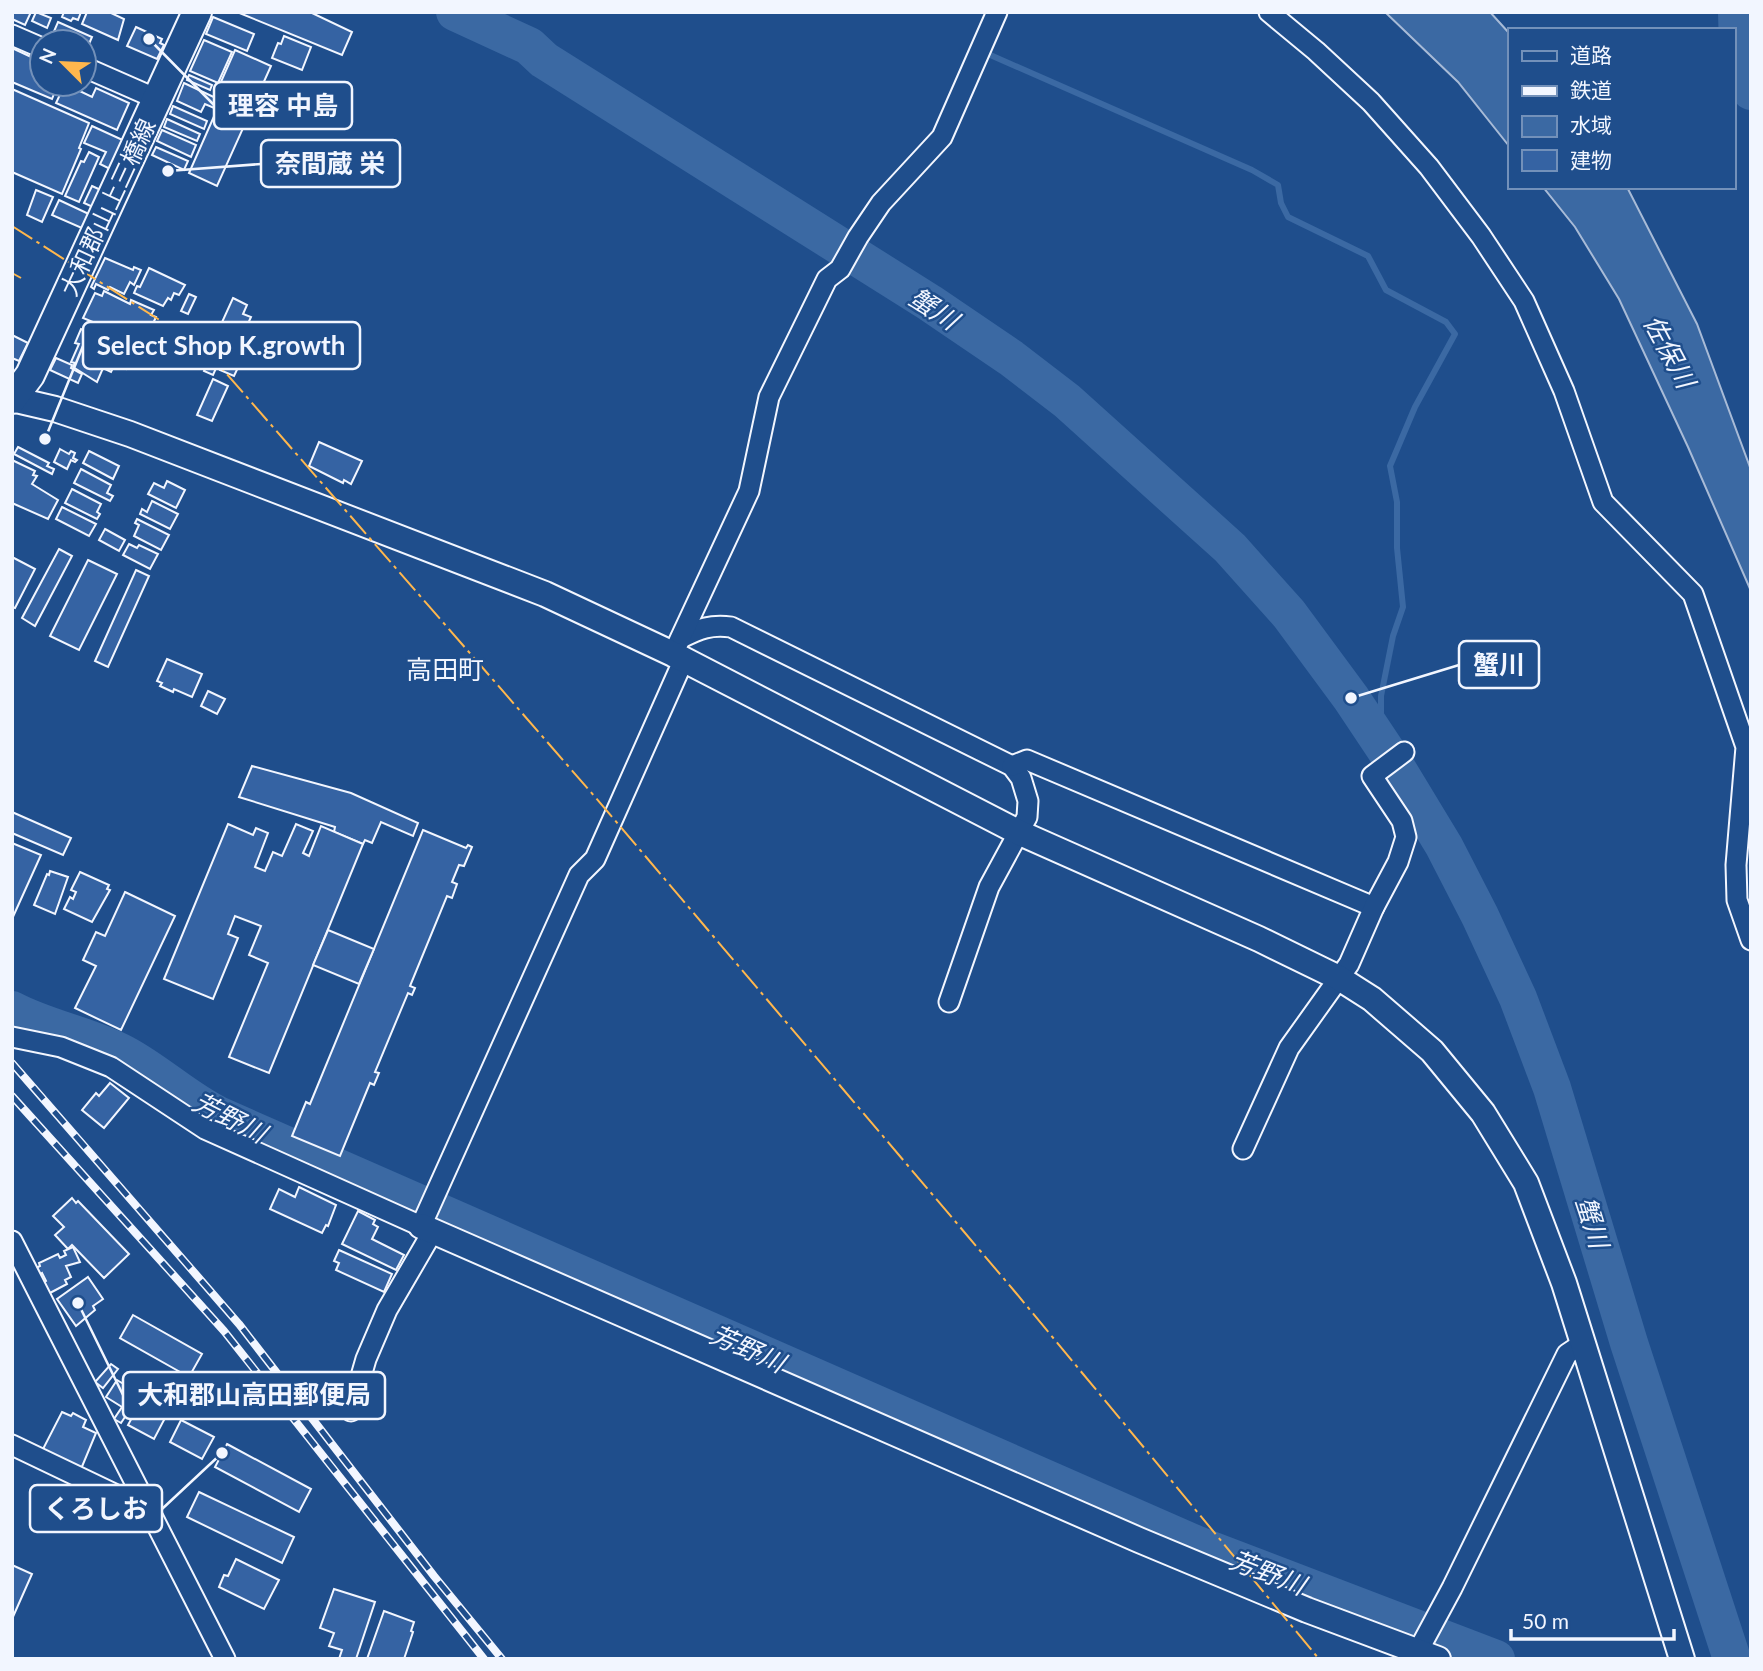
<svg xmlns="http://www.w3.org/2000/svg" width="1763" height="1671" viewBox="0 0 1763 1671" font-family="Lato,'Noto Sans JP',sans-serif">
<rect width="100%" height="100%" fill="#1f4e8c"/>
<g fill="#3b69a3" stroke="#a8bbd7" stroke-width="2">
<path d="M1385,12H1490L1509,33V146L1458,82Z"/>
<path d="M1543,187H1627L1697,324L1751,470V591L1688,447L1619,299L1575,227Z"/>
</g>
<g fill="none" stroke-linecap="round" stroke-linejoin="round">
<path stroke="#3b69a3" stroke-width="6" d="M988,54L1252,170L1278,185L1281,203L1288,217L1368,256L1386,290L1446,322L1455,334L1415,407L1390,466L1397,502V548L1403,607L1393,636L1381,696V742"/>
<g stroke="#3b69a3" stroke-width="38">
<path d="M455,12L529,46L544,60L930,303L1011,358L1067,401L1230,548L1289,614L1351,698L1387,752L1444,846L1480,916L1518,998L1552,1088L1629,1343L1732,1659"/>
<path d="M1737,12L1738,49L1751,91"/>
<path d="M12,1010C48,1029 88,1035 124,1054C158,1072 185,1099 220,1116L1195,1544L1496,1659"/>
</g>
</g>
<g fill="#3563a3" stroke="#f2f6ff" stroke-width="2">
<path d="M12,12H31L25,25L12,19Z"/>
<path d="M36,12L51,18L47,28L32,21Z"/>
<path d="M64,12H81L78,20L73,18L71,21L62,17Z"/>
<path d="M87,12H109L124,19L118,40L82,24Z"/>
<path d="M237,12H310L352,32L342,55Z"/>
<path d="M213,17L254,34L247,51L206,34Z"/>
<path d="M58,22L92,37L86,51L84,42H65L52,36Z"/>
<path d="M136,27L162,39L160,43L164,45L157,59L127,46Z"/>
<path d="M284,36L311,47L302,70L272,58L278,43L281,44Z"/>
<path d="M204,40L232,52L218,83L190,71Z"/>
<path d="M12,48L42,62V84H58L52,99L12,82Z"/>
<path d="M235,50L271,66L217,186L189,173L223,96L216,93Z"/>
<path d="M189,75L212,85L210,90L187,80Z"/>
<path d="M184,83L218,99L214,108L205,104L201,112L177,101Z"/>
<path d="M65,84L92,97L96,88L129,103L117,130L56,103Z"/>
<path d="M12,89L89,123L79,148L81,149L62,194L12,172Z"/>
<path d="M173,106L207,121L204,129L170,114Z"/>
<path d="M167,119L200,134L197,141L164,127Z"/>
<path d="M92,126L127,142L114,171L100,164L106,152L84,143Z"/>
<path d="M162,130L196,145L191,157L157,141Z"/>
<path d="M156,147L188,161L184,170L152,155Z"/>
<path d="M89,152L99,157L79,202L65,196L81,161L84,162Z"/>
<path d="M92,186L103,191L95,208L84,203Z"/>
<path d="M36,190L53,197L42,222L27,215Z"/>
<path d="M59,200L91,215L84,229L52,215Z"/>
<path d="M105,258L133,270L134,267L141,270L134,285L130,282L124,294L110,287L108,290L96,284L94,289L91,287Z"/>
<path d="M149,268L185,285L179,295L174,293L171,300L168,298L163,306L134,293L137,286L140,287Z"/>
<path d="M104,291L130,304L131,300L154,310L151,315L156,317L144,343L83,318L95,293L102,296Z"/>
<path d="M189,294L196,297L188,314L181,311Z"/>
<path d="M233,298L247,305L243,314L251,317L240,341L218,331Z"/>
<path d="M89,324L118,337L117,340L138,350L130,367L127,366L126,369L115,364L111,372L103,368L97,382L73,367L75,363L71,362L79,344L75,343L81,329L86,331Z"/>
<path d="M12,335L28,343L19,361L12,358Z"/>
<path d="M229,351L243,357L234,376L220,370Z"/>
<path d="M56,358L72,365L71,368L82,374L78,383L50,370Z"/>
<path d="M208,362L217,366L213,375L204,371Z"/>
<path d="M213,379L228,386L212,421L197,415Z"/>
<path d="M319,442L362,461L351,484L344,480L343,483L309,466Z"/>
<path d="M18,447L49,463L47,466L54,469L52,474L14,454Z"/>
<path d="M60,449L69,454L71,451L75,453L73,458L77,460L75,462L71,460L67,469L54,462Z"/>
<path d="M89,451L119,466L113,479L83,463Z"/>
<path d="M12,460L35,471L33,475L37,476L32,484L58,500L48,519L12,503Z"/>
<path d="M81,469L111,485L107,493L113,496L110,501L74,483Z"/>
<path d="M167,481L185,490L176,508L148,494L154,483L164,488Z"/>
<path d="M72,489L101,504L97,512L100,514L97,519L65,503Z"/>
<path d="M152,501L178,514L170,529L140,514L142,509L147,512Z"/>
<path d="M62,507L96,524L89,536L56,519Z"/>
<path d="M137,519L169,535L161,550L134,536L139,525L135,523Z"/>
<path d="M105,529L125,540L119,551L99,540Z"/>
<path d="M129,544L137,548L139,545L158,554L150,569L123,555Z"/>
<path d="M59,549L72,556L35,626L22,618Z"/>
<path d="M12,557L35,569L15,608L12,607Z"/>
<path d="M88,560L117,574L79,650L50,636Z"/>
<path d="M136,570L149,576L108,667L95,661Z"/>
<path d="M167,659L202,674L192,697L174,689L173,692L160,686L162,683L157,681Z"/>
<path d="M208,691L225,699L217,714L201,706Z"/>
<path d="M252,766L351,793L418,823L413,836L381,822L372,843L365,840L363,844L334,832L335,827L239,797Z"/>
<path d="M12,812L71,838L63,855L12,833Z"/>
<path d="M228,824L253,835L256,828L268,833L255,867L265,871L273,852L282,856L296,824L313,831L303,853L309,856L321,826L363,844L269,1073L229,1057L268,963L249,955L261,926L235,916L228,934L238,938L213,999L164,979Z"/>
<path d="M423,830L466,848L468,845L472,847L464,866L459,865L452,882L457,884L452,898L447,896L410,986L415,988L412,995L408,993L375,1072L379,1073L374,1085L370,1083L340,1156L292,1136L306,1102L310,1104Z"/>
<path d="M12,843L41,855L12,919Z"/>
<path d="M50,871L68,877L55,914L34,905L47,874L49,875Z"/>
<path d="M80,872L109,885L107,889L110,890L92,922L64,909L70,897L73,899L76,892L71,890Z"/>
<path d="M125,892L175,916L121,1030L75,1008L96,966L83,960L96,932L105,936Z"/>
<path d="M328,930L374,949L359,984L313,965Z"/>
<path d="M110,1083L129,1098L104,1128L82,1110L96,1093L99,1096Z"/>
<path d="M299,1187L336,1205L328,1226L326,1225L322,1233L270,1209L279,1189L295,1197Z"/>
<path d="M72,1198L76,1203L78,1201L129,1254L104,1278L72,1245L68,1249L55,1235L64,1227L53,1216Z"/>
<path d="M358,1211L375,1220L373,1224L378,1227L372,1239L404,1255L396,1270L342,1244Z"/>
<path d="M73,1247L80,1262L66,1266L71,1277L65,1280L67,1284L48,1294L43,1283L46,1281L42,1273L39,1275L36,1268L40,1266L39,1263L58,1254L60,1258L66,1255L64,1251Z"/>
<path d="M339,1250L392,1274L384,1292L336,1270L339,1263L334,1261Z"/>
<path d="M88,1277L103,1299L93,1306L95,1310L76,1326L57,1299Z"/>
<path d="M133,1315L202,1354L189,1377L120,1338Z"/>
<path d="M111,1364L118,1369L103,1388L95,1382Z"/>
<path d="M117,1380L140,1394L121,1423L114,1419L122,1407L106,1397Z"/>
<path d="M148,1388L174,1401L154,1439L128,1425Z"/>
<path d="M62,1412L71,1416L73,1413L86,1420L83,1427L96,1433L81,1469L43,1449Z"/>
<path d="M181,1420L214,1437L202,1459L170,1442Z"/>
<path d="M227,1444L311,1489L299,1512L215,1467Z"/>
<path d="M199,1492L294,1537L282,1563L187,1517Z"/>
<path d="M236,1559L279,1580L264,1609L219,1587L224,1575L228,1576Z"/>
<path d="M12,1565L32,1574L12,1619Z"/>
<path d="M334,1589L375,1602L356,1659H339L342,1650L329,1646L334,1633L320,1628Z"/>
<path d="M384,1611L414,1622L411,1631L413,1632L404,1659H367Z"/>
</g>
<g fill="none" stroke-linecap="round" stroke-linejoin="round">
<defs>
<g id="minor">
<path d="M1269,12L1316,51L1371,102L1429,167L1481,236L1524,301L1564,391L1603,502L1693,594L1746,747L1736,865L1737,900L1751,940"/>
<path d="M12,35L42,48"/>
<path d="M84,67L157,99"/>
<path d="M681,638C699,629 711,624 731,627L1012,766L1021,778L1028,801L1027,817L989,887L949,1002"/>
<path d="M673,654L749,491L769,397L827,279L840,269L858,237L881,203L942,137L997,12"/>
<path d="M1012,766L1027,760L1374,907"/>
<path d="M12,1037L61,1047L111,1067L205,1129L421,1226L579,875L595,859L684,659"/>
<path d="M1243,1149L1289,1048L1349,964L1374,907L1398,862L1406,837L1402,821L1372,776L1404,752"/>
<path d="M12,1241L225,1659"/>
<path d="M351,1411L366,1359L387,1310L433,1231"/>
<path d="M12,1445L150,1511"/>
<path d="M1418,1651L1452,1588L1567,1354L1582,1344"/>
</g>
<g id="tertiary">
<path d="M12,399L55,409L130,434L545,594L673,654L1020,833L1259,939L1339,978L1372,999L1432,1051L1483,1113L1526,1183L1564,1283L1682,1659"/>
<path d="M421,1226L1139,1540L1307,1610L1438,1659"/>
</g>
<path id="secondary" d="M12,399L30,375L197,12"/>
</defs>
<use href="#minor" stroke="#f2f6ff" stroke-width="23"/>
<use href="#tertiary" stroke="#f2f6ff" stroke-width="28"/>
<use href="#secondary" stroke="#f2f6ff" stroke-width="32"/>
<use href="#minor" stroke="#1f4e8c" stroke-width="19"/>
<use href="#tertiary" stroke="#1f4e8c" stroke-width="24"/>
<use href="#secondary" stroke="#1f4e8c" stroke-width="28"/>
<defs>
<g id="rail">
<path d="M12,1063L239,1324L434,1576L502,1659"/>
<path d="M12,1096L224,1331L484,1659"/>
</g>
</defs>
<use href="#rail" stroke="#f2f6ff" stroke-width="8"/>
<use href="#rail" stroke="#1f4e8c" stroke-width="5" stroke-dasharray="16" stroke-linecap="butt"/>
<g stroke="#ffb74d" stroke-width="2" stroke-dasharray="24 5 3.5 5" stroke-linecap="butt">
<path d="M12,226L205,349L596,798L1016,1293L1319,1659"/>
<path d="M12,273L21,278"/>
</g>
</g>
<g text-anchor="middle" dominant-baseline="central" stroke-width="5" stroke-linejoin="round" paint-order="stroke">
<g font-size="24" fill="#f2f6ff" stroke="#1f4e8c">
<text transform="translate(107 207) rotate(-65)">大和郡山上三橋線</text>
</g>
<g font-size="26" font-style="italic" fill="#f2f6ff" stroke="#1f4e8c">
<text transform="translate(934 308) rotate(33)">蟹川</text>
<text transform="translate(1670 351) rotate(62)">佐保川</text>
<text transform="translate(230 1117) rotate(27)">芳野川</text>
<text transform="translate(1593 1222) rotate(73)">蟹川</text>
<text transform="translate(748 1348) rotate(24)">芳野川</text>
<text transform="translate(1268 1572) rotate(21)">芳野川</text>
</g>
<g font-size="26" fill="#f2f6ff" stroke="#1f4e8c">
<text x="445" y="669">高田町</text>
</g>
</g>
<path fill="none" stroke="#f2f6ff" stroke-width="2.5" d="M149 39L214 105M168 171L261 164M45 439L83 346M1351 698L1459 665M78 1303L123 1395M222 1453L162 1509"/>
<g fill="#f2f6ff" stroke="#1f4e8c" stroke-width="2.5">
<circle cx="149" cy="39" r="7"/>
<circle cx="168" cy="171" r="7"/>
<circle cx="45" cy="439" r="7"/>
<circle cx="1351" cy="698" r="7"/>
<circle cx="78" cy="1303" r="7"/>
<circle cx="222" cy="1453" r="7"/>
</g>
<g fill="#1f4e8c" stroke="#f2f6ff" stroke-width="2.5">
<rect x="214" y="82" width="138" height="47" rx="7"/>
<rect x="261" y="140" width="139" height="47" rx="7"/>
<rect x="83" y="322" width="277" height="47" rx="7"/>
<rect x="1459" y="641" width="80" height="47" rx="7"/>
<rect x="123" y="1372" width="262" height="47" rx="7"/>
<rect x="30" y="1485" width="132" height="47" rx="7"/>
</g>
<g font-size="26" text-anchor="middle" font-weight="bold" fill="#f2f6ff">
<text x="283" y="115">理容 中島</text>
<text x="330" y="173">奈間蔵 栄</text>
<text x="221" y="355">Select Shop K.growth</text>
<text x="1499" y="674">蟹川</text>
<text x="254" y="1404">大和郡山高田郵便局</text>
<text x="96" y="1518">くろしお</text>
</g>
<rect width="1763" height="1671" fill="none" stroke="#f2f6ff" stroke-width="28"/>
<rect x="1508" y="28" width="228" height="161" fill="#1f4e8c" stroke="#7391ba" stroke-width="2"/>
<rect x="1522" y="51" width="35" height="10" fill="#1f4e8c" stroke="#7391ba" stroke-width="2"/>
<text x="1570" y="63" font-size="21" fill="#f2f6ff">道路</text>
<rect x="1522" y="86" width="35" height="10" fill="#f2f6ff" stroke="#7391ba" stroke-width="2"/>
<text x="1570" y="98" font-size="21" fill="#f2f6ff">鉄道</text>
<rect x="1522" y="116" width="35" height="21" fill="#3b69a3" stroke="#7391ba" stroke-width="2"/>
<text x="1570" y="133" font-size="21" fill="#f2f6ff">水域</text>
<rect x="1522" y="150" width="35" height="21" fill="#3563a3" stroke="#7391ba" stroke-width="2"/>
<text x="1570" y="168" font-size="21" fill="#f2f6ff">建物</text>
<g transform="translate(63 63) rotate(294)"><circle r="33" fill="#1f4e8c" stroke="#7391ba" stroke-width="2"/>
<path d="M0-5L12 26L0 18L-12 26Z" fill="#ffb74d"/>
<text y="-10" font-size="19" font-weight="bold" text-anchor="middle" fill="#f2f6ff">N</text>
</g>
<path d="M1511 1629v10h163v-10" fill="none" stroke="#f2f6ff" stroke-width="3.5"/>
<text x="1522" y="1629" font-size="21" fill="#f2f6ff" stroke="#1f4e8c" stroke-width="5" paint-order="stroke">50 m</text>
</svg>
